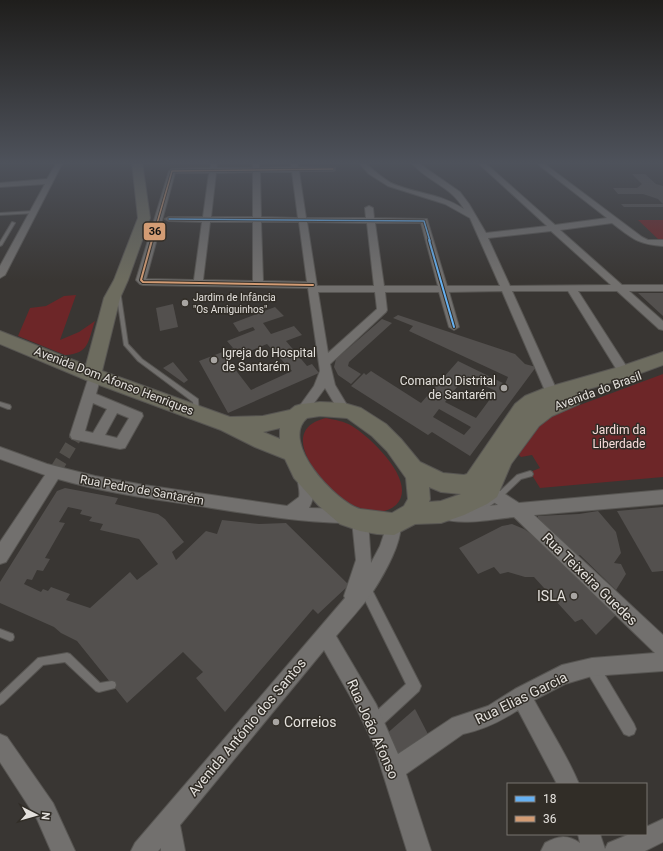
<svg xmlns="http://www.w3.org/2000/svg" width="663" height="851" viewBox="0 0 663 851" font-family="Roboto,sans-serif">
<rect width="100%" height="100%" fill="#393633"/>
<g fill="#6d2628">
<path d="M638,220H663V239H658Z"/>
<path d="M76,295L60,340L79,332L95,321C88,340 90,354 65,355L18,336L30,308L46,306L64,296Z"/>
<path d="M663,374V477L540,488L530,472L540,468L532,455L521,457L517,453L545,418Z"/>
<path d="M326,418C335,420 344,421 352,426C370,437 419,482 396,505C390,510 384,512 376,512C367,511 353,506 345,501C321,484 275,430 326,418Z"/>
</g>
<g fill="#53504e" fill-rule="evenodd">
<path d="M632,174H645L656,184L663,186V207H624L621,204H663L658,199L643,194H618L613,188H637L642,184Z"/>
<path d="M638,293H663V316Z"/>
<path d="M173,304L178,327L160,331L156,308Z"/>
<path d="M275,307L284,316L263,323L271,334L294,326L302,335L286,341L307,366L312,364L319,373L228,413L199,361L233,348L227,341L255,330L253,327L239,332L233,323ZM267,344L292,371L251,390L228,360Z"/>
<path d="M398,315L515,354L525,364L536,367L470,456L432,432L428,435L351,386L364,373L366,375L371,371L421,403L458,361L505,384L508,377L409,331L413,326L393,318ZM465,377L496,391L476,418L445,402ZM439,409L471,427L464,435L433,417Z"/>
<path d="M382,319L392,323L349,362L348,366L361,374L351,384L338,375L334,367L336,359Z"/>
<path d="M173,362L188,380L184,383L163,368Z"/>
<path d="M65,488L118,498L115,504L158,514L165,519L184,542L172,552L176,560L206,531L217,534L222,520L259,524L286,523L349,585L318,614L313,609L225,712L196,678L203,672L183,652L127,703L77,641L61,633L54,627L0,603V582L57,491ZM68,507L82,510L80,514L92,517L89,521L103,524L100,530L139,539L158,564L137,580L130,572L90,608L66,600L70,594L51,587L48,591L43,589L41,592L24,584L27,579L32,580L37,570L43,571L50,559L45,558L65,523L59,522Z"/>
<path d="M663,507V571L652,572L617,511Z"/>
<path d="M598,511L616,532L621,553L614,563L621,564L626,574L616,590L580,555L577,556L538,523V516L579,514Z"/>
<path d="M512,524L524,529L538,539L617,614L596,635L582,619L575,622L534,577H525L508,572L500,574L494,567L478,574L459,548L502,526Z"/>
<path d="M415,709L431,740L395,766L384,736Z"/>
</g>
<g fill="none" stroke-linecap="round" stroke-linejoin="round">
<path stroke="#53504c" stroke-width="12" stroke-dasharray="12 6" stroke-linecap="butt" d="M55,471L77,435"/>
<path stroke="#53504c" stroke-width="16" stroke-dasharray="16 8" stroke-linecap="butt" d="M54,473L56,470"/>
<defs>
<g id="service">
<path d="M34,211H35V213L0,215V213Z"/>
<path d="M12,222L15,223L2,245L0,246V242Z"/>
<path d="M117,296H121V297L128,344L142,359L198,399L199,412L198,414H194L193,402L138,361L124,345L117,297Z"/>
<path d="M0,402L10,405L11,407L10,409H8L0,406Z"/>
<path d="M530,471L532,472L533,474L532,476L521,479L500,499L481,512L479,513L477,512L476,510L477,508L496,495L517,475Z"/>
<path d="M0,629L13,634L14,637L13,640L10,641L0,637Z"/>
<path d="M67,653L70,654L100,683L112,681L115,682L116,685L115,688L99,692L96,691L65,662L43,665L3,703L0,705V694L38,658Z"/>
</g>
<g id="pedestrian">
<path d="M365,582L369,584L421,686L419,691L379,728L374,730L369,728L367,723L369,718L406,684L359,588L361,584Z"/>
<path d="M592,660L597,662L634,724L636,729L634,734L629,736L624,734L587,672L585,667L587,662Z"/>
</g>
<g id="minor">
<path d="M57,162H63L5,275L0,278V266L45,184L0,187V183L47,179Z"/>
<path d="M212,162H216L217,168H253V162H259V168L291,167V162H297L298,167L335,168V170L333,171H299L306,218H366L365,208L369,206L373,208L374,218L427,219L447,286H500L470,218L445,204L388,186L369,174L358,162H364C373,170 381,177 391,183C415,194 440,193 464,209C450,185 427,182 411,162H417L460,192L469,204L486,233L547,226L477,162H484L555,225L607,218L535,162H542L642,237L648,240H663V246C637,244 632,238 612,223L560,230L622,285H663V291H629L663,321V330L659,329L617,291H578L630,372L628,375L624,376L620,375L568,291H512L558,393L556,396L552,398L548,396L546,393L502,291L449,292L459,327L454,330L449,327L439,292H385L387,310L386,312L330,364L335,385L350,410L348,413L344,415L340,413L325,388L306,414L302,416L298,414L296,411L314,386L320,371L308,288L143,285L140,284L136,280L169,171L172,169L210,168ZM253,172V217H211L216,173ZM260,172H292L298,218L261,217ZM175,173H209L203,217H169L165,219L169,221L202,222L194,280L146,279ZM210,222H253V281L203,280ZM261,222H299L307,282L263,281ZM307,222L367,223L374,286H317ZM375,223H421L438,286H384ZM551,231L611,285L510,286L488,238ZM318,292H375L377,309L328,353Z"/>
<path d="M95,372L99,373L101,376L96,394L142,413L143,416L125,448L120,449L77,440L72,439L70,435L89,376L91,373ZM93,403L107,409L93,433L85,431ZM117,413L129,418L117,438L105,435Z"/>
<path d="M0,447L47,464L95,476L144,485L287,506L299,497C301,489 295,479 299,472L304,470L309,472C315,484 316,495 309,508L347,509L352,511L354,516L360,513L365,515L368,520L371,563L380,546L389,519L394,517L399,519C407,536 382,578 372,593C361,608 348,622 336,636L376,704L398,754L452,718L488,706L515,689L562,665L592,658L655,653L514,517C491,519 462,526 440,518L437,513L440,508L445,506L463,508L498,505L484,495L482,490L484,485L489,484L519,503L663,490V504L534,515L663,635V671L592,676L565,684L534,700C549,728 567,755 579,784H557L518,710C501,721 483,730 463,734L406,774L431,851H407L374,745L354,703L324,650L180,825L185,851H161V848L158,851H131L135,843L345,598L344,596L356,560L352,521L347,523C295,522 244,513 193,505C147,498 102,492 58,479L6,562L0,564V542L45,475L0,459Z"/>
<path d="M0,734L7,737L53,803L75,851H51L37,819L0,762Z"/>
<path d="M663,819V842L645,851H541L545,843C558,836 567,834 580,843L578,834H600L605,849L608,843L630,834H646V827Z"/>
</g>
<path id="primary" d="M132,162H142L150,218L128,280L120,298L102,371L230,417L263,416L290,410L295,406L302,404L320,402L344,403L361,408L386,424L401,439L420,462L443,473L464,475L467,474L515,404L525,396L545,388L619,367L663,352V365L630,377L575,393L579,394L582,399L579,404L552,416L539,426L511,464L497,497L487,504L464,515L441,523L415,524L394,535L377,534L360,531L340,524L318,505L294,478L285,459L255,447L221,430L86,380L0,344V331L86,365L104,298L114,280L138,218ZM320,416L347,418L372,436L387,451L406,478L408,499L404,506L392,513L360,509C336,502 279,442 307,418ZM280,428V439L263,432ZM429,487L441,492L461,494L441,501L429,502L430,499Z"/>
</defs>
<use href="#service" stroke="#575552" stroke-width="2"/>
<use href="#pedestrian" stroke="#575552" stroke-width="2"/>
<use href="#minor" stroke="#575552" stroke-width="2"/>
<use href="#primary" stroke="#575552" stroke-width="2"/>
<use href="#service" fill="#72706e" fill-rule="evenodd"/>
<use href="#pedestrian" fill="#72706e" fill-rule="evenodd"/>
<use href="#minor" fill="#72706e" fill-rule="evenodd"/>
<use href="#primary" fill="#6d6c5f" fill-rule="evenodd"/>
<defs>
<path id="bus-1-far1" d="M169,219L424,221L430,241"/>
<path id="bus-1" d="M429,240L454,327"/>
<path id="bus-2-far1" d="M152,241L172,171L333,169"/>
<path id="bus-2" d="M152,240L141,280L143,282L313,285"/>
</defs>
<use href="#bus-1-far1" stroke="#312d27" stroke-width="3"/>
<use href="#bus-1" stroke="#312d27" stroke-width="4"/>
<use href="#bus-2-far1" stroke="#312d27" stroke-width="3"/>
<use href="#bus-2" stroke="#312d27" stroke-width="4"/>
<use href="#bus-1-far1" stroke="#66b1f2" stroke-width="1.5"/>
<use href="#bus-1" stroke="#66b1f2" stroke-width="2"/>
<use href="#bus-2-far1" stroke="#d39c74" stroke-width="1.5"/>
<use href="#bus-2" stroke="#d39c74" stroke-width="2"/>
</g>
<linearGradient id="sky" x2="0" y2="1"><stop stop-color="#1f1e1c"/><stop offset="0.58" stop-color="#4e525b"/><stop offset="1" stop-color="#4e525b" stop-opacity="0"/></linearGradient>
<rect width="663" height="281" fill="url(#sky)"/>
<g fill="#a8a5a2" stroke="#312d27" stroke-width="1.5">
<circle cx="185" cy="303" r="4"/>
<circle cx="214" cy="360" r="4"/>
<circle cx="504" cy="388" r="4"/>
<circle cx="574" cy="596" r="4"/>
<circle cx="276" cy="722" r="4"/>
</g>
<g text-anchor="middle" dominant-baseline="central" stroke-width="3" stroke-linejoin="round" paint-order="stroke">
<g font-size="10" fill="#e4e1dd" stroke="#312d27" text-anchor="start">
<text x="193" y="297">Jardim de Infância<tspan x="193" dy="12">"Os Amiguinhos"</tspan></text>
</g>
<g font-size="12" fill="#e4e1dd" stroke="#312d27" text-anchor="start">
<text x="222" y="353">Igreja do Hospital<tspan x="222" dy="14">de Santarém</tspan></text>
<text x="496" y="381" text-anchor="end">Comando Distrital<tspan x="496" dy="14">de Santarém</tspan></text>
</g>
<g font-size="12" fill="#e4e1dd" stroke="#312d27">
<text transform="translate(114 381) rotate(21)">Avenida Dom Afonso Henriques</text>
<text transform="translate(598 391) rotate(-20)">Avenida do Brasil</text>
<text transform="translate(142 490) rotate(10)">Rua Pedro de Santarém</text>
</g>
<g font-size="12" fill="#f8dcda" stroke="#312d27">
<text x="619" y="430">Jardim da<tspan x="619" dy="14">Liberdade</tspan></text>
</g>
<g font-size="14" fill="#e4e1dd" stroke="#312d27">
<text transform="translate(590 579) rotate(44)">Rua Teixeira Guedes</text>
<text transform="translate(521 698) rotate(-26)">Rua Elias Garcia</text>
<text transform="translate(247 727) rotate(-50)">Avenida António dos Santos</text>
<text transform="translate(373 729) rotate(66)">Rua João Afonso</text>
</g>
<g font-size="14" fill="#e4e1dd" stroke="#312d27" text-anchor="end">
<text x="566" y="596">ISLA</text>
<text x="284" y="722" text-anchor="start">Correios</text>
</g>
</g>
<rect stroke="#312d27" stroke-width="1.5" x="143" y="222" width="23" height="19" rx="4" fill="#d39c74"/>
<g font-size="11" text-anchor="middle" font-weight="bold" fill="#111">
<text x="155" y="235">36</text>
</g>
<rect x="507" y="783" width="140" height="52" fill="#312d27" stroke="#797570"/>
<rect x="515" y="796" width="20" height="6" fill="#66b1f2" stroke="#797570"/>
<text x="543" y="803" font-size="12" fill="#e4e1dd">18</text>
<rect x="515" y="816" width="20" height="6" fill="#d39c74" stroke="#797570"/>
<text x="543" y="823" font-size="12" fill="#e4e1dd">36</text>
<g transform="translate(36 815) rotate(96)" stroke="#312d27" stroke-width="3" paint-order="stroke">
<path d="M0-3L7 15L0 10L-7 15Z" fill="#e4e1dd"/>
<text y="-6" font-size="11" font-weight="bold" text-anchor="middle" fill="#e4e1dd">N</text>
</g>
</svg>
